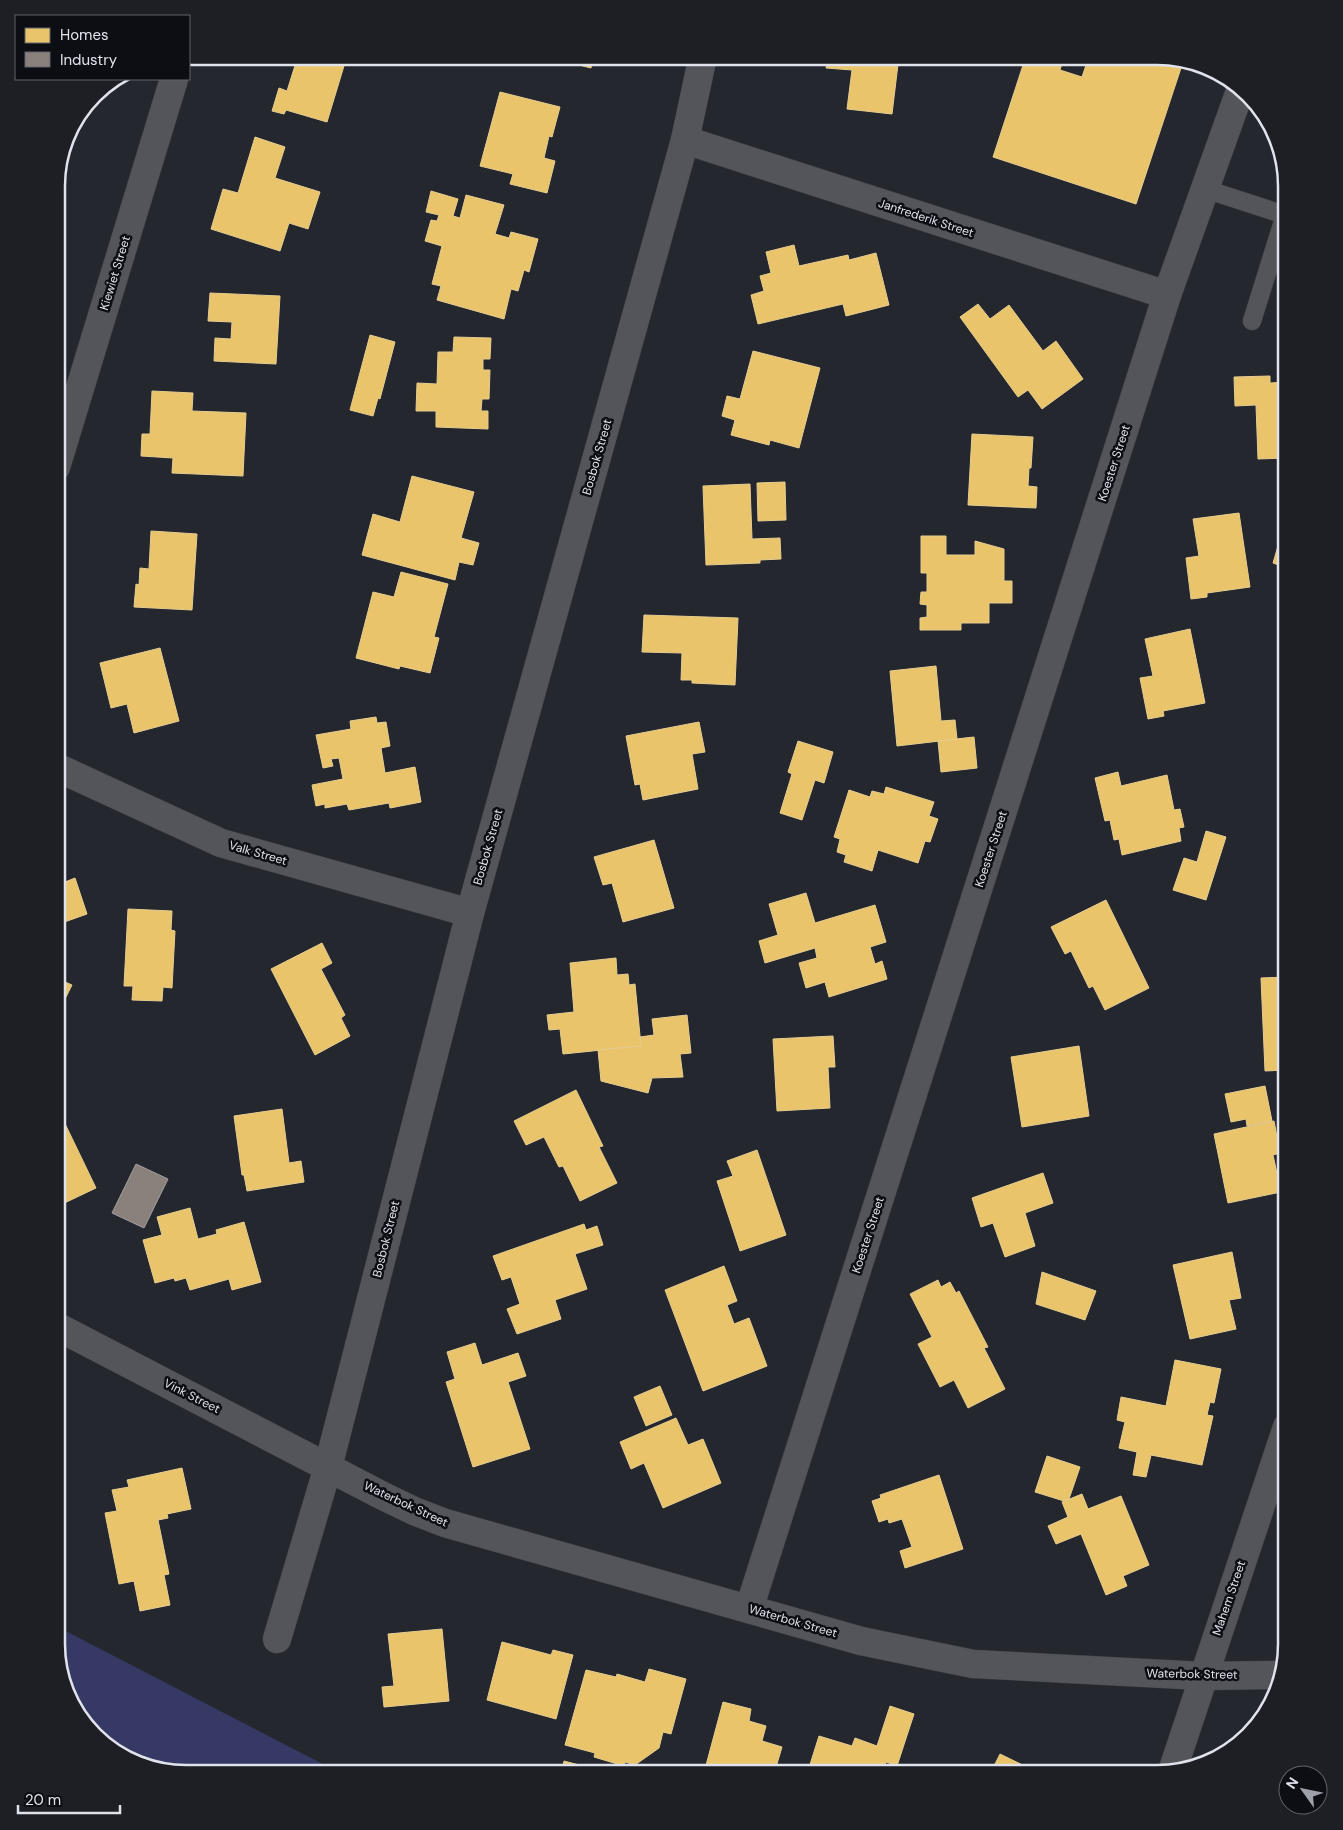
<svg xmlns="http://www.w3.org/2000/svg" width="1343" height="1830" viewBox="0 0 1343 1830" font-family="'DM Sans',sans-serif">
<rect width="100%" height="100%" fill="#25272e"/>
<path fill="#353964" d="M56,1626L342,1774L178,1773L121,1756L74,1709L56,1644Z"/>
<g fill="#e9c46a" stroke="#e6cd91">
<path d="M298,56H347L327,122L286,110L284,114L272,111L279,88L287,91Z"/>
<path d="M568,56H593L591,68L567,62Z"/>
<path d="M828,56H899L892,114L847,109L852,70L826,68Z"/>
<path d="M1026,56H1064L1060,70L1082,77L1089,56L1165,57L1183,62L1136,204L993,157Z"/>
<path d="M500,92L560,107L552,137L549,136L544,158L555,161L547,193L510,184L513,174L480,166Z"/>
<path d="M255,137L285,147L275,178L320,192L308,229L289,223L280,251L211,229L223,189L238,193Z"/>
<path d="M431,191L458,199L453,216L460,218L466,195L504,205L495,234L509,238L511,232L538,239L529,272L524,270L518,291L511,289L504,319L437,300L441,286L432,284L442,246L425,241L431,220L437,221L439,215L426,212Z"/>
<path d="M794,245L799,266L848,255L849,260L876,253L889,305L846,316L843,304L758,324L751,295L764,291L760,276L771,273L766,252Z"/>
<path d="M210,293L280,296L276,364L214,361L215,338L231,339L232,322L208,321Z"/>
<path d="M978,304L990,319L1009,305L1043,351L1056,341L1083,379L1042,409L1028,390L1018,397L960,317Z"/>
<path d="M370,335L395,342L380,399L378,398L373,416L350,410Z"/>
<path d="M454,337L491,338L490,359H483V370H490L489,399H482L481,411H488V429L436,427V411H416L417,383L437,384L438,352H453Z"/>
<path d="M753,351L820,368L799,448L770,440L769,445L731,435L735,420L722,416L727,396L740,399Z"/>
<path d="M1270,376V383L1287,382V458L1258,459L1256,405L1235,406L1234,377Z"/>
<path d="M152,391L193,393L192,411L246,413L243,476L172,473L173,458L141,456L142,434H150Z"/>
<path d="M972,434L1033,437L1031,468H1029L1028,486L1037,487L1036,508L968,505Z"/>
<path d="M412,476L474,492L461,538L479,543L473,565L459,562L455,580L362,555L373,514L400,522Z"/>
<path d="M785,482L786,520L758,521L757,483Z"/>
<path d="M750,484L752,539L780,538L781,559L760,560V563L706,565L703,486Z"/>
<path d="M1239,513L1250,587L1207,593V597L1191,599L1186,558L1199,556L1193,519Z"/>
<path d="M151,531L197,534L192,610L134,607L136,584L139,585L140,568L149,569Z"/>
<path d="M921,536H946V555H975V541L1004,549V581H1012V603H989V623H961V630H920V618L927,617V605L920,604L921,592H927V573H921Z"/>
<path d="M1278,546L1287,548V568L1273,563Z"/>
<path d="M401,572L448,584L434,637L439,638L430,673L400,666L399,669L356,658L373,592L394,597Z"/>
<path d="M644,615L738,618L735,685L692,683V680H681L682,653L642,652Z"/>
<path d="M1190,629L1205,703L1163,711L1164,716L1148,719L1140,678L1153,676L1145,639Z"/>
<path d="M160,648L179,721L134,733L127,704L111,708L100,663Z"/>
<path d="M936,666L941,721L955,720L957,739L897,746L890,671Z"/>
<path d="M376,717L377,723L386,722L390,746L381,748L385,773L415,767L421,802L390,808L389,803L349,810L347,804L325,808V804L316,806L312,785L343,779L339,758L331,759L333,766L323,768L316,735L351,729L350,721Z"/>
<path d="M699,722L705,752L692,754L698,789L643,800L640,784L635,785L626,736Z"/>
<path d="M974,737L977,768L941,772L938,741Z"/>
<path d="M798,741L833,752L824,783L815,780L802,820L780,813L792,774L788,772Z"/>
<path d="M1118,772L1121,786L1167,775L1174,810L1180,809L1184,827L1179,828L1181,841L1122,855L1119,839L1114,840L1110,820L1105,821L1095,778Z"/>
<path d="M886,787L934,802L929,816L938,819L930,842L925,841L918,863L878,850L872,871L844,862L846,855L837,852L840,839L834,837L849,790L870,797L872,791L884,794Z"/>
<path d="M1206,831L1226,837L1206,900L1173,890L1184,858L1197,862Z"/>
<path d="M654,840L674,908L623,922L612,883L603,885L594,857Z"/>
<path d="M56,856L65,882L75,878L87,914L56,925Z"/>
<path d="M806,893L815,923L875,905L886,942L870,947L875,964L882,961L887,979L829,997L825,982L806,988L799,963L817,958L815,948L765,963L759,941L778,935L769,904Z"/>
<path d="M1106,900L1149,988L1105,1010L1093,986L1089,988L1071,951L1065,954L1051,927Z"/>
<path d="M128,909L172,911L171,930L175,931L172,988L163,987L162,1001L132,1000L133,986H124Z"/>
<path d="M322,943L332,963L321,969L345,1015L341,1018L350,1036L315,1055L271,969Z"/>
<path d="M616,958L617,975L628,974L629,985L635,984L641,1046L563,1054L560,1029L549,1030L547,1015L574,1012L570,963Z"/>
<path d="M1287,977V1070L1265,1071L1261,978Z"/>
<path d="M56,978L72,985L57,1015H56Z"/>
<path d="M687,1015L691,1053L680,1054L683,1077L652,1078L648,1093L601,1081L598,1050L641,1046L640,1037L654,1035L652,1019Z"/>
<path d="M833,1036L835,1067H828L830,1108L777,1111L773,1039Z"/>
<path d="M1079,1046L1089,1116L1022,1127L1011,1057Z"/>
<path d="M1265,1086L1272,1121L1247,1126L1246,1119L1231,1122L1225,1094Z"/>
<path d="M576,1090L603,1146L599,1147L617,1183L580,1201L563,1166L559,1167L544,1137L526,1145L514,1121Z"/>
<path d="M56,1105L96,1188L56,1207Z"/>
<path d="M282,1109L289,1163L301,1161L304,1182L247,1191L244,1175H242L234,1116Z"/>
<path d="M1274,1121L1280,1153L1273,1155L1281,1192L1228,1203L1214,1134Z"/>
<path d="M757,1150L786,1235L740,1251L717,1181L733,1176L727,1161Z"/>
<path d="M1043,1173L1053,1203L1025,1213L1035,1246L1005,1257L993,1223L981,1227L972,1198Z"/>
<path d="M190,1208L198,1239L217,1234L216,1230L244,1222L261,1282L232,1290L229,1279L190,1290L186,1278L175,1281L174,1278L155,1283L143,1240L162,1235L157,1217Z"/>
<path d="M584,1224L586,1230L597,1226L603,1245L575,1254L587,1289L555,1300L561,1319L517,1334L507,1309L520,1304L511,1277L502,1280L493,1256Z"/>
<path d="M1232,1252L1241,1298L1229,1300L1236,1329L1190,1339L1173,1265Z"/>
<path d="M724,1266L737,1301L727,1305L734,1324L749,1318L767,1366L703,1391L665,1290Z"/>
<path d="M1042,1272L1096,1291L1085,1320L1036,1304Z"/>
<path d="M938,1280L941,1287L950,1282L956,1293L959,1291L988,1347L984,1348L1005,1389L968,1408L954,1380L940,1387L918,1344L932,1337L910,1294Z"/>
<path d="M475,1343L482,1365L518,1353L526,1376L508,1382L530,1449L473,1467L446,1382L455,1379L447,1352Z"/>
<path d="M1175,1360L1221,1369L1214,1403L1210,1402L1207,1415L1213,1416L1202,1465L1151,1455L1146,1477L1133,1475L1137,1452L1119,1448L1125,1422L1117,1420L1121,1397L1166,1406Z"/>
<path d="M660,1386L672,1415L646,1426L634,1397Z"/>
<path d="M676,1418L688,1445L703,1439L721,1483L663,1508L644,1463L631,1469L620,1442Z"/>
<path d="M1047,1456L1080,1467L1069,1499L1064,1501L1035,1492Z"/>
<path d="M182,1468L191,1509L167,1514L168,1518L158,1520L169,1574L164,1575L170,1605L140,1611L134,1581L119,1584L105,1513L117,1511L112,1490L129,1487L127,1480Z"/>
<path d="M939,1475L963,1549L905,1568L900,1551L912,1547L902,1519L889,1523L888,1519L879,1522L872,1501L881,1498L880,1495Z"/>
<path d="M1082,1494L1088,1509L1121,1496L1149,1565L1123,1576L1127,1586L1106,1595L1081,1534L1056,1544L1048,1526L1068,1517L1062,1502Z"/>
<path d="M442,1629L449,1701L384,1707L382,1687L394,1686L388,1634Z"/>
<path d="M502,1642L551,1655L553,1650L573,1655L556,1719L487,1700Z"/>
<path d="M649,1669L686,1679L671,1734L663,1732L659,1748L635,1765L625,1762L624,1766L594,1757L595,1753L565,1745L586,1670L616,1677L617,1674L645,1682Z"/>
<path d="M723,1702L751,1709L749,1721L766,1726L762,1741L782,1747L774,1774H723L705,1769Z"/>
<path d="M890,1706L914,1714L897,1766L886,1762L882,1774H807L819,1736L852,1746L855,1738L877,1746Z"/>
<path d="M1000,1754L1041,1774H990Z"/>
<path d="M564,1761L606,1772L605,1774H561Z"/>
<path d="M1054,1766L1070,1774H1049Z"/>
</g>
<path fill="#8a817c" stroke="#a49e9e" d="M136,1164L168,1179L144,1228L112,1213Z"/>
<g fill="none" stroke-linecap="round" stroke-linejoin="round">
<defs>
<g id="service">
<path d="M1205,189L1285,215L1287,210"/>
<path d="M1252,321L1285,215"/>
</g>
<g id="minor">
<path d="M685,140L1167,295"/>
<path d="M56,467L174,79"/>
<path d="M56,767L221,843L470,913"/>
<path d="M56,1326L381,1495L414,1511L445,1523L861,1641L973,1664L1203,1676L1278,1675"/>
<path d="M749,1609L1167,295L1240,91"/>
<path d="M277,1639L328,1467L470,913L685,140L703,56"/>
<path d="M1173,1769L1287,1427"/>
</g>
</defs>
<use href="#service" stroke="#414349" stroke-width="19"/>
<use href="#minor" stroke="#414349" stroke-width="29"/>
<use href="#service" stroke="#54555b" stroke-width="18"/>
<use href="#minor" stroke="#54555b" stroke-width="28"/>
</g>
<g text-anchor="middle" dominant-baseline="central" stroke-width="5" stroke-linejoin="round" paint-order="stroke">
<g font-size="12" fill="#e0e2ec" stroke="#0c0e14">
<text transform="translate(926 218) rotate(18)">Janfrederik Street</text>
<text transform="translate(115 273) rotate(-73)">Kiewiet Street</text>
<text transform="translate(597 457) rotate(-74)">Bosbok Street</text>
<text transform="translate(1114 463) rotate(-72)">Koester Street</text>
<text transform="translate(488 847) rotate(-74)">Bosbok Street</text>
<text transform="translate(991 849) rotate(-72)">Koester Street</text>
<text transform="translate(258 853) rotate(16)">Valk Street</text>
<text transform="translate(868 1235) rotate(-72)">Koester Street</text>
<text transform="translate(386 1239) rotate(-76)">Bosbok Street</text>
<text transform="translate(192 1396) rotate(27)">Vink Street</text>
<text transform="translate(406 1504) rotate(25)">Waterbok Street</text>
<text transform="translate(1229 1598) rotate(-71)">Mahem Street</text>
<text transform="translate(793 1621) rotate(16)">Waterbok Street</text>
<text transform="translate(1192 1674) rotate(1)">Waterbok Street</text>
</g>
</g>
<path d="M0 0H1343V1830H0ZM186 65H1157A121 121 0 0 1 1278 186V1644A121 121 0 0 1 1157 1765H186A121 121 0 0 1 65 1644V186A121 121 0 0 1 186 65Z" fill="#1d1f25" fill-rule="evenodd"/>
<path fill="none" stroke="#e0e2ec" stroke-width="2.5" d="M186 65H1157A121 121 0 0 1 1278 186V1644A121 121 0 0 1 1157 1765H186A121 121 0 0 1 65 1644V186A121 121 0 0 1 186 65Z"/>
<rect x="15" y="15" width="175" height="65" fill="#0c0e14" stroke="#61636a"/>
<rect x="25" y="28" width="25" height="15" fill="#e9c46a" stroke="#61636a"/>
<text x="60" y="40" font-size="15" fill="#e0e2ec">Homes</text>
<rect x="25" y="52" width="25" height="15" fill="#8a817c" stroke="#61636a"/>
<text x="60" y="65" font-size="15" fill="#e0e2ec">Industry</text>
<g transform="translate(1303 1790) rotate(303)"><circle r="24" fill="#0c0e14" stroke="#61636a"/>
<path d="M0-4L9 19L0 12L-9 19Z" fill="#9fa1aa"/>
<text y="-8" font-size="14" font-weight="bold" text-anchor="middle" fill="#e0e2ec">N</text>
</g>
<path d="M18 1805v8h102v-8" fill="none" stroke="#e0e2ec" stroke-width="2.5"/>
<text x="25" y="1805" font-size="15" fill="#e0e2ec" stroke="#0c0e14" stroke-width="4" paint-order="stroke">20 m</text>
</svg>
